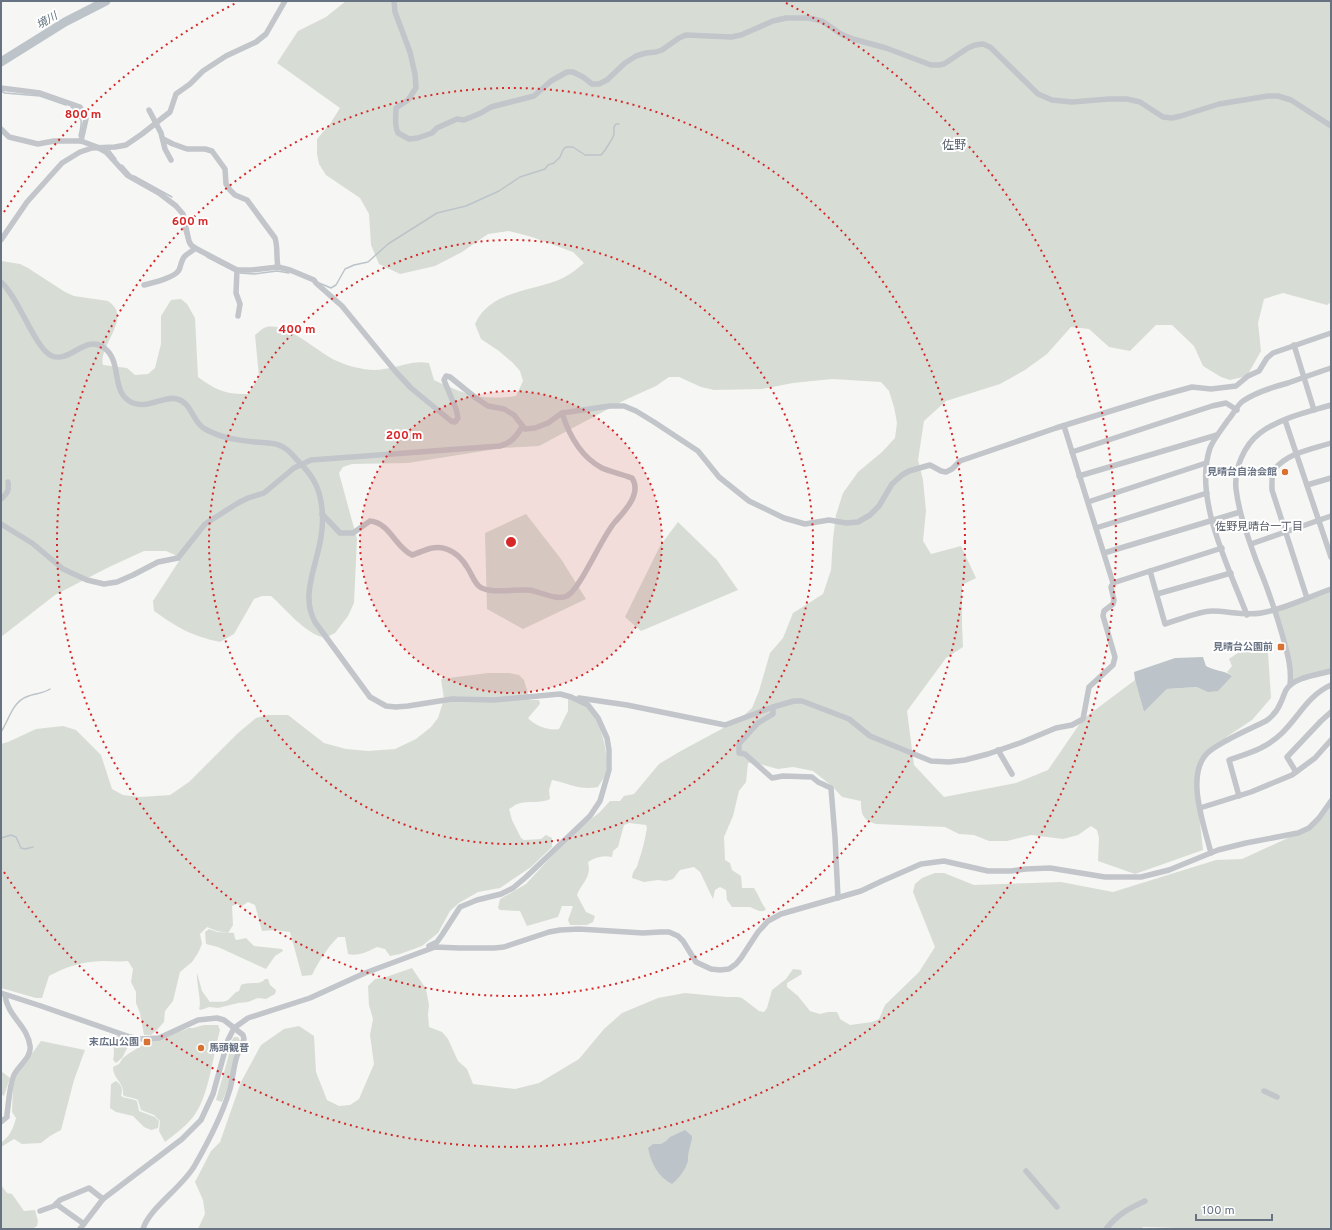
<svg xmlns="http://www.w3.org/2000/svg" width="1332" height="1230" viewBox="0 0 1332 1230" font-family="Overpass,'Noto Sans JP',sans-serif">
<rect width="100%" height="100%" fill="#f6f6f4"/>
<g fill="#d7ddd5">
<path d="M346,1H1331V302L1327,305L1283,293L1264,299L1258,323L1261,351L1247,376L1230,380L1221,377L1203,366L1194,346L1172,325H1156L1130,351L1109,347L1089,329L1071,327L1047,354L1025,370L1000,384L946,401L924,421L918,460L923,480L926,511L923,541L931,554L961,546L976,578L962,585V625L963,647L946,658L907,711L914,765L944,797L1016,783L1048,770L1083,719L1135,680L1144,712L1167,689L1197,687L1232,676L1227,672L1232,666L1229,659L1251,644L1259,642L1268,653L1271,698L1252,720L1228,736L1211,750L1203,758L1196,786L1203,850L1135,874L1098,861L1099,838L1097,830L1091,826L1078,835L1063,839L1031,835L1007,841H989L974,835L959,834L945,827L876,824C863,820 861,815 861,801L842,797L832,786L813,771L793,767L778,769L763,765L756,762L748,763L746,782L739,791L733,816L724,837L725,860L730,863L732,870L741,876L742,888H754C759,895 761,904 766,909L764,911H759L750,907H732L727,900L726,890L720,887L715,890L713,899L700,872L694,867L680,870L673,879L666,881L658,880L644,882L632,878C633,868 637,870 638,863C642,852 645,840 647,828L646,825L629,823L624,825L618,847L613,851L612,857C603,855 596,857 588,862C592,878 582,882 577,895L586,912L595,916L593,922L587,925H570L568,920L573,906H562L558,917L527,926L520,911L500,910L498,908L500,899L526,884L549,859L586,823L600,812L610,801H620L624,796L634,794L659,764L679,752L740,719L752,708L759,691L770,653L783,638L793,613L823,594L831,570L833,539L836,515L843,493L858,472L882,452L895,438L897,423L894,407L889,391L881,382L832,379L793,383L762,389L714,390L701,387L679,377H669L656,386L625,400L539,446L502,448L408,463L352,464L343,467L339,473L357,539L354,603L348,616L335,633L325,638C304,633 287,610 271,596H262L254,599L234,634L220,642C192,636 178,628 154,611L153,601L179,561L175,555L166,551H144L109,567L55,595L1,637V261L20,264L28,268L65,292L74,296L108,301C112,304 117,308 117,314C120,329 99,350 103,365L127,368L135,375L148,374L155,368L161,344V316L171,300L181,299L187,304L195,318L198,377C216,390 226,395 248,394L259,377L255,335C258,333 261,329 264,328C284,319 318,353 337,361C350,367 370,372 384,369C400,367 413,360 429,363L434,380C464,394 482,401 516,396L523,381L520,371L513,363L499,351L481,339L475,324C491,289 534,292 563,278C571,274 577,269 584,263L573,252L532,237L509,231L488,234L462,252L435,266L400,274L379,264L371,245L369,214L360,198L326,175L319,164L317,154V139L330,124L340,108L277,63L298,31L326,17Z"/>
<path d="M526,514L561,559L586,599L523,629L487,609L485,533Z"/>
<path d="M678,522L717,560L738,590L641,631L625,617L660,546Z"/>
<path d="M1331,589V671L1290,685L1292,672L1275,609Z"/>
<path d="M488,673H509L519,675L524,680L530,700H539L540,704L528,718C535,726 549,731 559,729L568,711V699C596,698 610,749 606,770C606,776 601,782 598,787C582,791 567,783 552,780L549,790L550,799C540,804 529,800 517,804C515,805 511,808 509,809L512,820L521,838L524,840L541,839L546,835L552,838V847L531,867L500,888L478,892L459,903L450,911L438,933L422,946L400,954L390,956L385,949L377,947C369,951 358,957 348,954L345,937H338C327,948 319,961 312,975L302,976L290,932L274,930L262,931L255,905L248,902L242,906L237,904L232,906L233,925L228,933L217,931L207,927L200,934L202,944L198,953L192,962L180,972L173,1001L165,1011L164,1022L157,1030L151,1035H144L140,1013L136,1003V992L131,982L133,969L128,961C119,962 111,961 103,961C81,962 68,966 49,976L42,998H36L1,988V744L8,742L36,729L63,726L76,730L101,755L112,789L123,795L140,797L170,795L189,782L238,733L256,718L268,715H288L324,743L346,749L368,751L395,749L416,739L431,727L438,718L444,699L441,679Z"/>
<path d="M1331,801V1229H1180L1177,1228L1143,1227L1141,1229H198L205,1214L203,1200L195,1182L211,1151L220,1142L241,1082L261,1045L284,1029L299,1026L314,1036L316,1072L327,1100L339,1106L350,1105L359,1099L374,1064L370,1035L373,1019L369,1005L368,986L375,979L383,978L412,968L426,989L429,1005L428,1014L429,1027L442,1032L448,1039L458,1061L467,1069L473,1084L515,1089L539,1083L579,1059L604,1029L622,1013L658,998L685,993L726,997H738L742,998L759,1011L764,1012L767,1008L772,990L786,979L793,969L801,970L802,974L787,983V987L798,996L810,1011L820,1014L828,1012H837L839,1016L840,1019L850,1025L872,1022L879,1019L885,1005L919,972L935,947L913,892L915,884L922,878L935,873H944L974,885L1061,882L1113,892L1216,860L1242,859L1301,832L1319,818Z"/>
<path d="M209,929L217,932L234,933L235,939L237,940L246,938L254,946L282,949L283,951L275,956L266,969L218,947L206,944L205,932Z"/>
<path d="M197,973L202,991L210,1002C216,1001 223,1003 228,1000C232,997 233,993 239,991L241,985C249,981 260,986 265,979H268L270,985L276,990L275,994L266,999L258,998L248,1002L238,1003L218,1008L209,1007L201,1010L199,1009C202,1003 196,981 197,973Z"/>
<path d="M204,1025H218L220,1030C213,1055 209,1097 193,1117C185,1127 175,1134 165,1142L159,1131L160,1121L154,1115L141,1110L138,1100C133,1097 128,1098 123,1095C125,1083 113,1079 113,1067L119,1064L123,1058L128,1054L149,1041L187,1029L188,1028H193Z"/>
<path d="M117,1036H122L131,1041L122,1058L116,1063L113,1060C116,1049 111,1046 117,1036Z"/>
<path d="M235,1037H238L240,1041L229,1084L222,1102L216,1100L228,1058L231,1044L233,1038Z"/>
<path d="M41,1041L85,1050L74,1080L61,1130L50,1136L41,1143L22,1144L14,1139L1,1147V1143C10,1136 13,1129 16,1118L12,1112L13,1087L16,1076Z"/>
<path d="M1,1071L10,1078L4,1096L1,1094Z"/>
<path d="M116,1081C122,1085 123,1089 121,1096C126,1099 132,1098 137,1101L139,1111L155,1117L159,1121L158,1128L151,1130L144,1127L133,1116L116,1112L110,1108L111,1084Z"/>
<path d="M1,1185L7,1193L12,1194L24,1211L35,1210L38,1221L37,1226L32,1229H1Z"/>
</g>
<g fill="#bcc4ca">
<path d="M1203,657L1206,666C1214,671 1224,670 1232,676L1218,691L1208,692L1197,687L1167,689L1144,712L1135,680L1134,672L1175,658Z"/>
<path d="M685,1130L692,1136C692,1142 690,1145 689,1151C688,1154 688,1158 688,1161C685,1171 679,1178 672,1184C658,1177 651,1163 648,1148L653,1144H661L666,1141L670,1137Z"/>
</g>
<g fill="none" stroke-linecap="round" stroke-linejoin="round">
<g stroke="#bcc4ca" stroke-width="1.5">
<path d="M1,91L5,93L40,96L66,105"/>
<path d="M71,107C84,114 82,124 79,136"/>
<path d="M109,150L116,159"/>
<path d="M122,165L130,174"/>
<path d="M134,176L172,197"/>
<path d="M182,223L188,244"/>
<path d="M207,257L236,272"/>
<path d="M240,273L254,274L277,271L289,273"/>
<path d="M319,283L331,288L336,285L345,269L354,265L368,262L388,244L437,213L466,206L499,191L520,177L545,169L548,165L554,163L560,157L563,150L566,147H573L585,155H601C604,152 614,137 614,134C614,131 614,129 614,127L616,124H619"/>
<path d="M1,732C9,720 12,703 26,697C34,693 43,694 50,689"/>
<path d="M1,838L11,835L16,837L21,848L25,849L33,847"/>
</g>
<path stroke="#bcc4ca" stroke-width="9" d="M1,62L65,22L106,1"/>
<g stroke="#c2c5c9" stroke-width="5.5">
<path d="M394,1L395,12L410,52L415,74L416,88L408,100L396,108C396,117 394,125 398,133L409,139L418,138L432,133L437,128L457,119L464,120L481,113L491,107L534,96L551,81L567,72H573L583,77L592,84H599L607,80L625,63L636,56L646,53L656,52L662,50L679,38L686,35L731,37L741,35L773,21L786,18H809L822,21L841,34L853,39L886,48L931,65H939L944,64L968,48L975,45L983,44L990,47L1038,94L1052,100L1072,102L1109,99H1127L1140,102L1163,117L1172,118L1181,116L1219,104L1268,96H1278L1291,100L1331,126"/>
<path d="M1,88L40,93L80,107L86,119L81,141"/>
<path d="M149,110L161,133L165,149L171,160"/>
<path d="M1,129L9,137L38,144L54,141H81L97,147L106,152L127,175L159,193L176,206L183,214L189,241L191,245L195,248L237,270H251L278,267L290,270L314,280L316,283L342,306L396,372L411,388L451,421L455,422L458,418L456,409L444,380L446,376L450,377L476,398L488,406L504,409L514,415L525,429L535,428L548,423L562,413L610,406H624L636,411L654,422L698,451L719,477L749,501L784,518L805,524L829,520L846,523L858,522L870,515L879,506L892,484L902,475L909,471L930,465L941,471L946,472L952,469L960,461L1056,428L1156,397L1192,387L1211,389L1236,386L1248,376L1259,371L1267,358L1273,353L1331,333"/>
<path d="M163,139L173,144L187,149H205L212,151L225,169L226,184L230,190L235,195L247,200L275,238C278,247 276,257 278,267"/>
<path d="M1,240L27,202L62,163L80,152L92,148L115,147L126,145L142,134L170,112L176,94L190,84L203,71L226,56L256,42L266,34L285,1"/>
<path d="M237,270L236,293L240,304L238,316"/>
<path d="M1,282C19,298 35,349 52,356C70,363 85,335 103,347C124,361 109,393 133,403C149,409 165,395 177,399C192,403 193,423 205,429C221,438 237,440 255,442C263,443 273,442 281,446C289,449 294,457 299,462C305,468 310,474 314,481C323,497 324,520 321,537C317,565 300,596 315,622L370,697L386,706L396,707L408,706L452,699L494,700L560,694L571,697L588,705L598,718L607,738L609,750V770L600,801L590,816L526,877L513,888L501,894L477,900L460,907L442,935L437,942L429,946"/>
<path d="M144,285C152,283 175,278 179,270C181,266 181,260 185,256C189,252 192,252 195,248"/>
<path d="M1294,345L1314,410"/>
<path d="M1285,420L1331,557"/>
<path d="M1072,452L1212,406L1226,403L1237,410"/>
<path d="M1079,476L1217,435"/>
<path d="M1307,485L1331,478"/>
<path d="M1,499C8,493 9,490 8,482"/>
<path d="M1088,502L1206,463"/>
<path d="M322,514L340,533H353L370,521C390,523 395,547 412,555C419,553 426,549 432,548C447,545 460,555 467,567C472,574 474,583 480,587C490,594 516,589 528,590C540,591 555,601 567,596C580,590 602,536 615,522C625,511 642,493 632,478C622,474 611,472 602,468C581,457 569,435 562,413"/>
<path d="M1,524L32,543L63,569L87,580L104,584L117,582L133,575L158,562L178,558L205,524L238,503L248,498L264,493L294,468L311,460L500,446C511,443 516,437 522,427"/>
<path d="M1096,528L1207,493"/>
<path d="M1251,544L1331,516"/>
<path d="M1104,553L1240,512"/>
<path d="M1150,571L1222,548"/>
<path d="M1113,583L1150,571L1165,624C1178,620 1200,611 1212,611C1228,611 1244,616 1261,613C1285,609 1308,597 1331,589"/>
<path d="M1157,594L1231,573"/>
<path d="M1307,598L1272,490C1272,484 1271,474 1275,469C1287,453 1313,449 1331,443"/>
<path d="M1247,615C1229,568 1193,498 1210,448C1214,438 1222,429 1228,420C1232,416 1238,404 1243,401C1256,392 1273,387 1288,383C1302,378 1316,373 1331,368"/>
<path d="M1290,685C1292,667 1287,652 1282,634C1275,609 1266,584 1256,560C1248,537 1239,514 1236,489C1234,469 1244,445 1260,433C1280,418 1308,412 1331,405"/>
<path d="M579,698L627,705L725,725L773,707L794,701H802L849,719L870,736L931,761L949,762L965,760L988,754L1020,743L1056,728L1072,725L1083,719L1089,687L1113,665L1115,657L1103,616L1104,611L1113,604L1114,600L1111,587L1113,583L1064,426"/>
<path d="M773,707V714L758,723L739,744V753L745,754L772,778L783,776L812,777L818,782L831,788L835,837L838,898"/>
<path d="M998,750L1012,774"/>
<path d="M1296,772L1287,757L1321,721L1331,712"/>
<path d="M1239,796L1229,760C1249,753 1265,749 1281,734C1299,717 1307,696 1331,685"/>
<path d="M1200,808L1251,792L1292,775L1315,758L1331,740"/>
<path d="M1211,853C1204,825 1183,770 1211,750C1228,738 1248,730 1266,721C1273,716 1278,710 1281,702C1283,698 1284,694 1286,690C1294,677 1317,675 1331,671"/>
<path d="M1,993L41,1006L130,1037L142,1039L159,1038L198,1020L217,1018L224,1020L243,1035L244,1039C242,1045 239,1050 237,1056C233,1068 233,1081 229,1092C222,1115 207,1144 195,1165C183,1187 149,1208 143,1229"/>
<path d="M1264,1091L1277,1097"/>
<path d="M1,1122L7,1117V1114C9,1101 9,1087 14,1075C18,1066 32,1057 30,1046C28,1026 7,1016 5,995"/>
<path d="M1026,1171L1057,1207"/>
<path d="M56,1204L84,1224"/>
<path d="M40,1211L54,1206L60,1200L89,1188L103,1199"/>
<path d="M80,1229L103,1199L182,1139L201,1120L213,1094L228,1040L234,1028L248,1018L310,998L365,973L435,947L459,948H494L504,947L549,932L560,930L579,929L643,933L660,932H669L678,936L683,941L696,962L711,969L720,970L729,969L736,964L741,958L758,932L768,921L781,914L861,891L882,881L921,864L944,861L988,871H1011L1026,869L1050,868L1105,877H1141L1169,870L1218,850L1246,843L1298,833L1309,828L1319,818L1331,801"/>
<path d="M1106,1229C1118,1214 1128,1209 1145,1201"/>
</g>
</g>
<circle cx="511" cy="542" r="151" fill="#d62828" fill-opacity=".12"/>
<g fill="none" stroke="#d62828" stroke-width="2" stroke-dasharray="2 4">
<circle cx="511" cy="542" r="151"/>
<circle cx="511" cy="542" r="302"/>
<circle cx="511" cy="542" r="454"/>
<path d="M4 212A605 605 0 0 1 236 3M786 3A605 605 0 1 1 4 872"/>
</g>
<g fill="#d87232" stroke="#fff" stroke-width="1.5">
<circle cx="1285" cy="472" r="4"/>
<rect x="1277" y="643" width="8" height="8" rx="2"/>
<rect x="143" y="1038" width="8" height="8" rx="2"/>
<circle cx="201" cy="1048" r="4"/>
</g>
<g text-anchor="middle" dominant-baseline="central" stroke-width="4" stroke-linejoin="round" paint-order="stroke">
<g font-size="10" font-weight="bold" fill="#677283" stroke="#fff" text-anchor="end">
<text x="1277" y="472">見晴台自治会館</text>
<text x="1273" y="647">見晴台公園前</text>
<text x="139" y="1042">末広山公園</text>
<text x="209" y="1048" text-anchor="start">馬頭観音</text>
</g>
<g font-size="11" font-style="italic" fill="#63737f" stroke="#fff">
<text transform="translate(47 21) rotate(-30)">境川</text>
</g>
<g font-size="11" fill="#555d68" stroke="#fff">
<text x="1259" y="527">佐野見晴台一丁目</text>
</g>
<g font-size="12" fill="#555d68" stroke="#fff">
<text x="954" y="146">佐野</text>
</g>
</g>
<circle cx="511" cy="542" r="6" fill="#d62828" stroke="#fff" stroke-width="2"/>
<g font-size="12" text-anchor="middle" font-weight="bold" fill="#d62828" stroke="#fff" stroke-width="4" stroke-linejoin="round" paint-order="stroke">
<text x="83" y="118">800 m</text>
<text x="190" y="225">600 m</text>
<text x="297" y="333">400 m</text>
<text x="404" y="439">200 m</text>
</g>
<rect width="1332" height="1230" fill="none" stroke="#677283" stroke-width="4"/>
<path d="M1196 1214v6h76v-6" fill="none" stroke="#677283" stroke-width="2"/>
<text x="1202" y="1214" font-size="12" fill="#677283" stroke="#ffffff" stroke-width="3" paint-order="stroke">100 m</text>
</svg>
